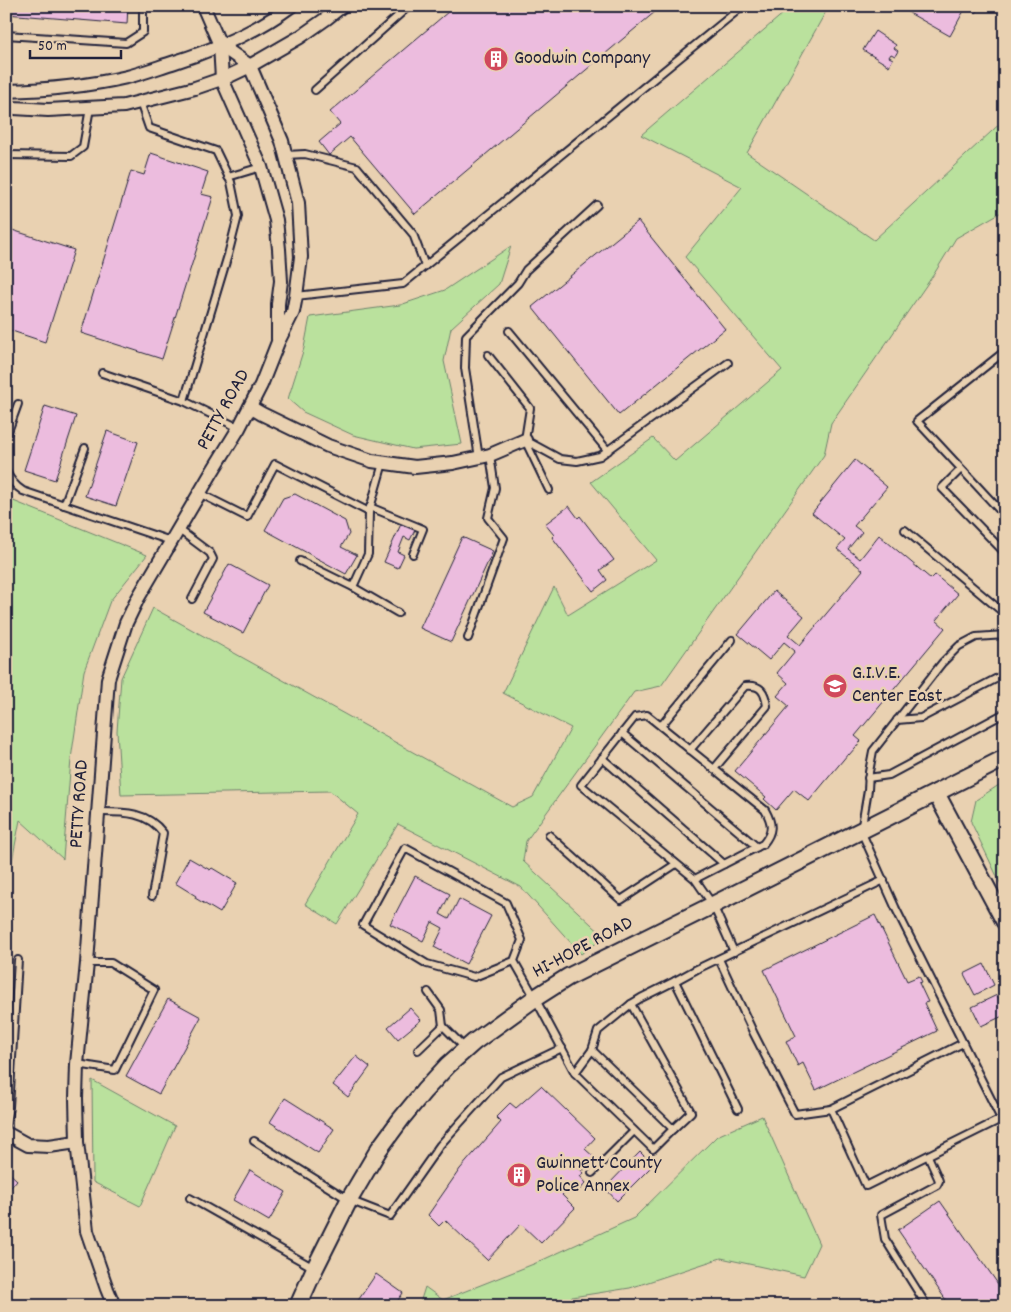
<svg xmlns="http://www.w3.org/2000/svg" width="1011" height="1312" viewBox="0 0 1011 1312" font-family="Dekko,sans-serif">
<rect width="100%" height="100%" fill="#e9d1b1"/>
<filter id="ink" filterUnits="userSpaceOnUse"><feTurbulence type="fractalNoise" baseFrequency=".02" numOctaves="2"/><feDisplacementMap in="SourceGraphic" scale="10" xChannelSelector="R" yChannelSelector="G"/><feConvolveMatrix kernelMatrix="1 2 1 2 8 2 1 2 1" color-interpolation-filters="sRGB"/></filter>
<g filter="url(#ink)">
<g fill="#bae19d" stroke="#6e826c">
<path d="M792,6H829L747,153L874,240L1005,119V210L956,238L934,274L831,423L824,455L661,686L634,692L526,841L523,861L605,937L581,954L521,887L398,824L337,924L305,904L358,814L330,791L121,795L117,731L121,678L153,608L512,807L533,797L571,728L503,693L554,587L568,615L656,560L591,482L653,438L675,461L782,370L685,257L742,187L641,135Z"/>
<path d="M511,246L499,284L451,328L444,361L462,444L413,449L353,435L303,412L288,399L304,348L310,317L400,305L445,290Z"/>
<path d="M6,498L147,555L110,601L84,671L71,759L63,859L20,820L6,892Z"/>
<path d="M1005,781V893L971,822L976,800Z"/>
<path d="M92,1080L175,1126L140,1206L93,1182Z"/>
<path d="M762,1116L819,1244L804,1276L721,1258L630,1288L572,1297L564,1306H419L425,1287L443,1300L536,1263L634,1218L717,1136Z"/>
</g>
<g fill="#ecbcde" stroke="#22223b">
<path d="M6,6H128L127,24L6,14Z"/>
<path d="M455,6H662L415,214L350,137L329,155L319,142L340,124L330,112Z"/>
<path d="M897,6H977L975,9L977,10L976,13L966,7L950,36Z"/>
<path d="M875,31L896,45L894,48L898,51L895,56L891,54L889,57L893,59L889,66L863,50Z"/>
<path d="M151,153L208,172L201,194L213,197L162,359L81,333L131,171L144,175Z"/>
<path d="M638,221L725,329L619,415L532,307Z"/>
<path d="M6,228L74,250L45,342L6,329Z"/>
<path d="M45,406L76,416L55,480L24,470Z"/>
<path d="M107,431L138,442L116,506L85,496Z"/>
<path d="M855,460L887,487L854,526L862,532L848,549L860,559L879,535L931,579L935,575L958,594L936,620L945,628L855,736L861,741L849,755L848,754L809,801L794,789L776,810L764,799L766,797L735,771L789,706L777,696L788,683L777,673L795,651L784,642L769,660L738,634L774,591L804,616L788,635L800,645L863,570L837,549L845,540L812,513Z"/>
<path d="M295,494L345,521L349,534L341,547L357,555L346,574L265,530L283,498Z"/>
<path d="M569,506L578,518L580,516L614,560L600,570L607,580L593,591L552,537L554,535L545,524Z"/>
<path d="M401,524L415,530L410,540L404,537L398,552L404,555L398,568L384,562Z"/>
<path d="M462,537L493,551L451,642L420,628Z"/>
<path d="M229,564L268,585L243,633L203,612Z"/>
<path d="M189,858L210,870L212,868L237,883L220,913L195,898L196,896L175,883Z"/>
<path d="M415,876L450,894L440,914L449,919L459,899L491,916L466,964L434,947L443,928L432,922L423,941L390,924Z"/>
<path d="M875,915L907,981L919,976L922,982L919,983L928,1002L924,1003L937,1031L816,1090L803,1063L798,1066L786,1041L796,1036L764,970Z"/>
<path d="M984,964L994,985L975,995L964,974Z"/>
<path d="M997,995L1005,1011V1015L981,1026L972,1007Z"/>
<path d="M168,999L201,1017L159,1094L126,1076Z"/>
<path d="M410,1008L421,1020L398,1039L388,1027Z"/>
<path d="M356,1056L370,1067L348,1097L333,1085Z"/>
<path d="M541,1086L595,1138L585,1149L595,1158L584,1170L574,1160L572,1162L584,1173L580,1176L586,1183L576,1194L569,1187L562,1195L575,1208L541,1243L521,1224L487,1260L445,1220L439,1226L428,1215L460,1169L501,1122L496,1117L510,1103L516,1108Z"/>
<path d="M285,1098L334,1129L318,1153L270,1122Z"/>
<path d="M640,1152L653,1165L617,1201L605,1188Z"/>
<path d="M6,1170L17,1180L6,1193Z"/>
<path d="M250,1170L286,1192L269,1221L233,1200Z"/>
<path d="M940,1201L1005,1294V1306H950L898,1230Z"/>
<path d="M376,1274L403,1293L394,1306H362L357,1302Z"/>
</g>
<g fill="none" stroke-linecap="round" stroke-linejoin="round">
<defs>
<g id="service">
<path d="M6,35L126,43L143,32V6"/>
<path d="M315,90L409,6"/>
<path d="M140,102L149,128L216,151L231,182L238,216L228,255L184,401L239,428"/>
<path d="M6,155L71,156L83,147L90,108"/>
<path d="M286,155L305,154L357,167L413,234L425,266"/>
<path d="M228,177L261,167"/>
<path d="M296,296L403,284L743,6"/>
<path d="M509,331L608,451"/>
<path d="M1005,351L917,421L1005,516"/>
<path d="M488,355L530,408L525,440L549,490"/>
<path d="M102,373L184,401"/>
<path d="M6,437L18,404"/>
<path d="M525,440L560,459L577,461L600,456L728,363"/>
<path d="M479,458L465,368L466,336L518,283L526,270L597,205"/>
<path d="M961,469L942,488L1005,553"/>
<path d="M6,471C10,480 15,486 23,491L171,541"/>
<path d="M199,493L247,517L275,464L369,512L383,463"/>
<path d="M64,505L85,448"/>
<path d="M370,507L423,529L413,554"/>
<path d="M178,529L210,553L213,559L192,599"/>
<path d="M905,530L1005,614"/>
<path d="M300,561L353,587L368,554L369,512"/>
<path d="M353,587L398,613"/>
<path d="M468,638L504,538L488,518L495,488L490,455"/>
<path d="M897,720L921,718L1005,674"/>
<path d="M661,726L732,640"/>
<path d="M622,733L757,847"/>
<path d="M690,750L745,686C761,684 765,692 767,706L714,769"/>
<path d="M602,758L724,864"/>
<path d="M868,778L889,775L1005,713"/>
<path d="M98,812C123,812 147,811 163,833L152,896"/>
<path d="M549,835L621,900L676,864"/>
<path d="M695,879L763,844C773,832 773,824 765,810L647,715L635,717L581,785L695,879L713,905L734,952"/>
<path d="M719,959L754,1034L795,1114L831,1109L963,1043L896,909L861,831L868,790L869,772L873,751L942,663L959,646L976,637L1005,635"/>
<path d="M514,961L474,977L427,964L363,925L405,848L506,903L522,940L514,961L535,998L575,1073L653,1149L673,1129"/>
<path d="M428,992L441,1010L443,1026"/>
<path d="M418,1050L443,1026L465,1048"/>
<path d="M592,1050L598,1031L631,1004"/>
<path d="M77,1064L115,1070L154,990L111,963H87"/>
<path d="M575,1073L592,1050L673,1129L691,1112L631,1004L641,998L675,981"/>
<path d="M738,1109L675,981L697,969L884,880"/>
<path d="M831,1109L866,1186L1001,1119L963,1043"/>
<path d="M6,1123L9,1107L18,960"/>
<path d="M254,1141L349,1200L390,1216L440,1145L501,1077L562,1048"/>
<path d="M592,1173L634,1131"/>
<path d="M190,1198L314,1268"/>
<path d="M927,1306L885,1239L881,1215L937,1185L939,1181L938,1178L928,1156"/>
</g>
<g id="minor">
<path d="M203,6L220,45L222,79L261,167L276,220L279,249L281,281L278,304V339"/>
<path d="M6,91C47,90 88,86 127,77C143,73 159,67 175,62C216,49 256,32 291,6"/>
<path d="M6,106L14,108L48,110L124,106L195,88L227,77L246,68L300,37L327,18L342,6"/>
<path d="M250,407L262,414L328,446L372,461L415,467L453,463L490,455L525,440"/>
<path d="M6,1133L28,1145L49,1146L77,1142"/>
<path d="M114,1306L107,1289L87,1231L77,1142L76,1098L77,1064L87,963L108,679L126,623L138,598L212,472L239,428L261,385L278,342L293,312L296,296L301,257L298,203L282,141L250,66L220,45"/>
</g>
<g id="tertiary">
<path d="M936,793L1005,922"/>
<path d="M298,1306L315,1268L349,1200L379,1149L401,1119L424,1091L448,1065L474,1042L535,998L568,977L713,905L1005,758"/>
</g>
</defs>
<use href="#service" stroke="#22223b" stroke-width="10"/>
<use href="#minor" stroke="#22223b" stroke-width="16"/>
<use href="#tertiary" stroke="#22223b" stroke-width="20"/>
<use href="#service" stroke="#e9d1b1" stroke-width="6"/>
<use href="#minor" stroke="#e9d1b1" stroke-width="12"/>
<use href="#tertiary" stroke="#e9d1b1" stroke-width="16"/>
</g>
</g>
<defs>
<symbol id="building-disc" viewBox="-11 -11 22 22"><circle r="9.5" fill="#d1495b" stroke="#e9d1b1"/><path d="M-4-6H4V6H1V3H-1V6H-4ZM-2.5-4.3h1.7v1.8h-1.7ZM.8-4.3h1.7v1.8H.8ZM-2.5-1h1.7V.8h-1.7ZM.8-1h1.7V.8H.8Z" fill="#fff"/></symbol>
<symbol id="school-disc" viewBox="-11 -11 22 22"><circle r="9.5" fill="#d1495b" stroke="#e9d1b1"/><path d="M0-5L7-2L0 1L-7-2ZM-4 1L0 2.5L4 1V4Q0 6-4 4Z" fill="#fff"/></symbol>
</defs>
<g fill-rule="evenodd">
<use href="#building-disc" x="482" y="45" width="28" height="28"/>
<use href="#school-disc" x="821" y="672" width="28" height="28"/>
<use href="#building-disc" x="505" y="1161" width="28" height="28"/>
</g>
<g text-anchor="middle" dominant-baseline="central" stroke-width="5" stroke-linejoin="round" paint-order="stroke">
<g font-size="20" fill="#22223b" stroke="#e9d1b1" text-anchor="start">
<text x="514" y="59">Goodwin Company</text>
<text x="852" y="674">G.I.V.E.<tspan x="852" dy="23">Center East</tspan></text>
<text x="536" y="1164">Gwinnett County<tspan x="536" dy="23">Police Annex</tspan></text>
</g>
<g font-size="20" fill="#22223b" stroke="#e9d1b1">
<text transform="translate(224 410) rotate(-61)">PETTY ROAD</text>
<text transform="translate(80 804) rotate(-86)">PETTY ROAD</text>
<text transform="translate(583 948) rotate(-28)">HI-HOPE ROAD</text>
</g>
</g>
<rect width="1011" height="1312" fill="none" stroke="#e9d1b1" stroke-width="25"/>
<rect x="12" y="12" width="986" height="1287" fill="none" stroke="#22223b" stroke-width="2" filter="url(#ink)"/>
<path d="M30 50v8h91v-8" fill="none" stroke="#22223b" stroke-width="2.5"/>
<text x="38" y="50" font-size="15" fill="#22223b" stroke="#e9d1b1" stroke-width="4" paint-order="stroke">50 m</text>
</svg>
